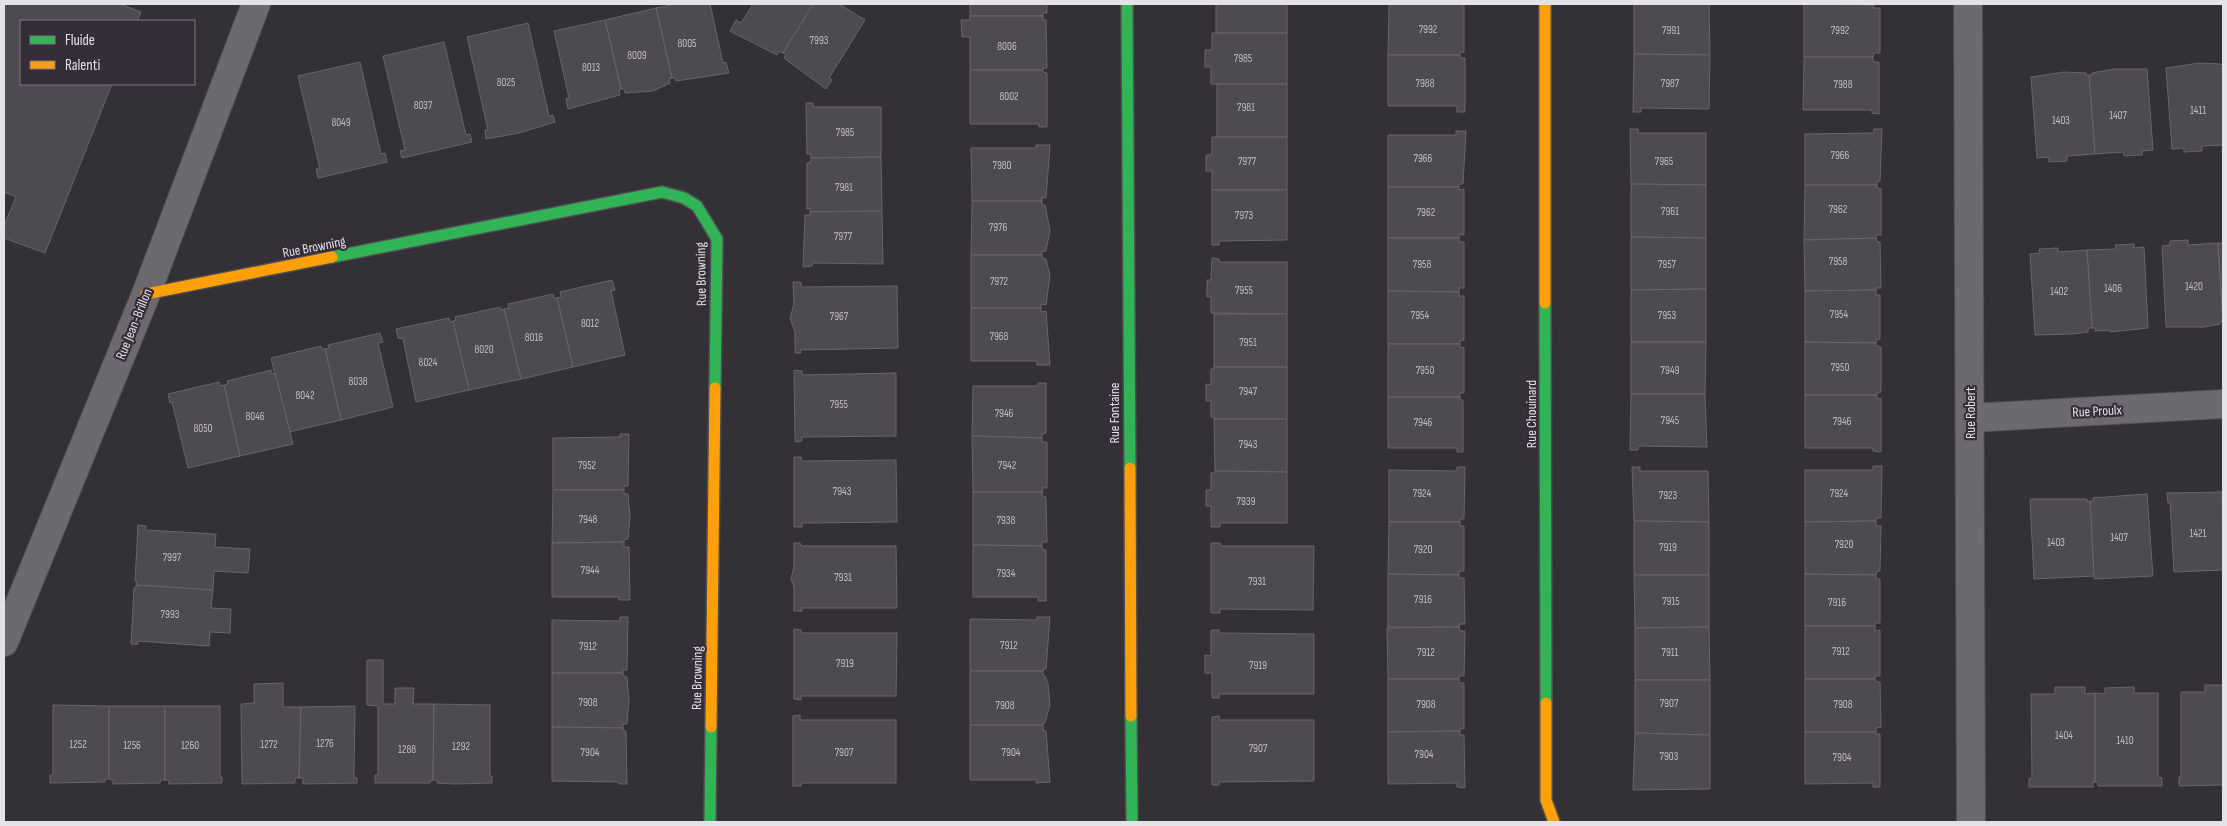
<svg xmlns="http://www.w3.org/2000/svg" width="2227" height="826" viewBox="0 0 2227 826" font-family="'Sofia Sans Condensed',sans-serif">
<rect width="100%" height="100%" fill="#343136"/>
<g fill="#4e4b50" stroke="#68656a">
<path d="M4,4H120L141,12L137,21H21V84H112L45,253L4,238V226L16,197L4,192Z"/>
<path d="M676,4H710L723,63L726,62L729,73L676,81L675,78H672L656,8Z"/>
<path d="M753,4H813L783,53L779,51L777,55L730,31L736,20L741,23Z"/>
<path d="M813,4H839L865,20L829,78L832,80L826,89L784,58L786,55L783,53Z"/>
<path d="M970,4H1047V13H1043V16H970Z"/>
<rect x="1216" y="4" width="71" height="29"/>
<path d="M1389,4H1464V52H1460V55H1388Z"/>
<path d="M1634,4H1709L1710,55L1634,54Z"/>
<path d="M1804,4H1874V5Z"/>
<path d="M1804,4L1874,5L1873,8H1880V53H1874L1873,57H1804Z"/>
<path d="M656,8L672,78L669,79L670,83L653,91L625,93L624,89H621L605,20Z"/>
<path d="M970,16H1043V20H1046L1047,68H1043V70H970V37H962L961,20H970Z"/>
<path d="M605,20L621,89L619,90L620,95L568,109L566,99L569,98L554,31Z"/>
<path d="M528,23L549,116L553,115L555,122L519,133L486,139L485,130H488L467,37Z"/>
<path d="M1212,33H1287V84H1211V67H1205V50H1212Z"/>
<path d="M444,42L466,135L470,134L472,142L402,158L400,151L405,150L383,56Z"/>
<path d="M1634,54L1710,55L1709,109L1641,108V112H1633Z"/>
<path d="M1388,55H1460V58H1465V112H1457V106H1388Z"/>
<path d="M1804,57H1873V62H1879V114L1872,113V110H1803Z"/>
<path d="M360,62L381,154L385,153L387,162L318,178L316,169H320L298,76Z"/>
<path d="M2199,63L2221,64L2223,66V145L2202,146V151L2184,152V148L2172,149L2166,68Z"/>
<path d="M2114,69H2147L2153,150L2142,151V155L2124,156L2123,152L2095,154L2089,75H2092V73Z"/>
<path d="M970,70H1043V72L1047,73V127H1039V124H970Z"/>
<path d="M2064,72L2086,73V75H2089L2095,154L2067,156V161L2049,162V157L2037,158L2031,77Z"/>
<rect x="1217" y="84" width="70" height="53"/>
<path d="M806,103H813V107H881V157L811,158V154H807Z"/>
<path d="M1630,129H1638V133H1706V185L1631,184Z"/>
<path d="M1874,129H1882L1880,181H1877V185H1805V134L1874,133Z"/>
<path d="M1456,131H1466L1463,184H1459V187H1388V135H1456Z"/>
<path d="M1212,137H1287V190H1212V171H1206V155H1212Z"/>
<path d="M1036,145H1050L1046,198L1042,197V201H972L971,148H1036Z"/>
<path d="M881,157L882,211L810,212V208L807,209V163L811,162V158Z"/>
<path d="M1631,184L1706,185V238L1631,237Z"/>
<path d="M1805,185H1877V188L1881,189V235H1876V238L1804,240Z"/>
<path d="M1388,187H1459V190L1464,189V235L1459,234V238H1388Z"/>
<path d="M1212,190H1287V240L1219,241V245H1212Z"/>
<path d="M972,201H1042V205H1045L1050,230L1046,251H1042V255H971Z"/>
<path d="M882,211L883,264L813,263L812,266L803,267L805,215H810V212Z"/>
<path d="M1631,237L1706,238V289L1631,290Z"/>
<path d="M1388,238H1459V242H1464V288H1459V292L1388,291Z"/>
<path d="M1876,238L1877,242H1880L1881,288H1876V290L1805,291L1804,240Z"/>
<path d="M2188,240V245L2218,243L2223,321L2220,322V324L2204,327H2166L2162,246L2170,245V241Z"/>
<path d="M2218,243H2223V321Z"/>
<path d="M2134,244V248L2144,247L2148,328L2110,332V330L2095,331V328H2092L2087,250L2116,249L2115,245Z"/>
<path d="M2058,248V252L2087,250L2092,328H2088V332L2073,334L2035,335L2030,254L2040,253L2039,249Z"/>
<path d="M971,255H1042V258L1046,259L1050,276L1046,305L1041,304V308H971Z"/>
<path d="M1212,258L1219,259V262H1287V314L1211,313V297H1207V280H1211Z"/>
<path d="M612,280L615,290L611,291L625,355L573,367L557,298L561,297L560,292Z"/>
<path d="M793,282H801V287L897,286L898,348L800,350L801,353H795V332L790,318L794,304Z"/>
<path d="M1706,289V342H1631V290Z"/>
<path d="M1876,290V295H1880V339L1876,340V343L1805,342V291Z"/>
<path d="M1388,291L1459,292V296H1464V340L1460,341V344H1388Z"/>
<path d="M553,294L554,298H557L573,367L521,379L504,309L509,308L508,304Z"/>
<path d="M500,307L501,310L504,309L521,379L469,390L453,321L456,320L455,317Z"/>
<path d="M971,308H1041V312L1046,311L1050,365H1037V361H971Z"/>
<rect x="1214" y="314" width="73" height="53"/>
<path d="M449,318L450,322L453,321L469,390L416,402L403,339L398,338L396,329Z"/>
<path d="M380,333L383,342L378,343L393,407L341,420L325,349L329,348L328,345Z"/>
<path d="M1631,342H1706L1705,394H1631Z"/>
<path d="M1805,342L1876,343V346L1881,347V392L1877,393V395H1805Z"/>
<path d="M1388,344H1460V347L1464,348V393H1459L1460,397H1388Z"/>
<path d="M321,346L322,349H325L341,420L289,432L271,358Z"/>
<path d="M1214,367H1287V419H1214V417H1211V401H1206V384L1211,385V369H1214Z"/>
<path d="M271,370L272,374L275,373L293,444L240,456L224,385L228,384L227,381Z"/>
<path d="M794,370L802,371V375L896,373V436L802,437V441L795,442Z"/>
<path d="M219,382L220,386L224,385L240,456L188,468L172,402L170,403L168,394Z"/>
<path d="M1038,383H1046V433L1042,434V438L972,436L973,386H1038Z"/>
<path d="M1631,394H1705L1707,447L1638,446V450H1630Z"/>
<path d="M1805,395H1877V399L1881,398V452L1873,451V448H1805Z"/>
<path d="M1388,397H1460V400H1463V452H1457V448H1388Z"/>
<path d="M1214,419H1287V472L1215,471Z"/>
<path d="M620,434H629L628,486H624V490H553V438L620,437Z"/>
<path d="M972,436L1042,438V442H1047V488H1042L1043,492H973Z"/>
<path d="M794,457H801L802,461L896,460L897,522L802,523V527H794Z"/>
<path d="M1873,466H1882L1881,518H1876V521L1805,522V470H1873Z"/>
<path d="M1457,467H1465L1464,519H1460V522H1389V470L1457,471Z"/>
<path d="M1632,467H1640V471H1708L1709,522L1634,521Z"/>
<path d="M1215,471L1287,472V523H1220V527H1211V506H1206V490H1211V473H1215Z"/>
<path d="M553,490H624V494H628L630,517L628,539L624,540V542L552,543Z"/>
<path d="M973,492H1043L1042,496L1046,497L1047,542H1042V546L973,545Z"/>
<path d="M2222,492L2223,570L2174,572L2170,502L2168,503L2167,493Z"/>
<path d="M2147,494L2153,576L2094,579L2090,501H2093V498Z"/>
<path d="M2030,499H2087V502L2090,501L2094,576L2034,579Z"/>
<path d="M1634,521L1709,522V575H1634Z"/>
<path d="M1876,521V526H1881L1880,571H1877L1876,575L1805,574V522Z"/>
<path d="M1389,522H1460V526H1464V571H1459V575L1388,574Z"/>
<path d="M138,525L146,526L145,530L216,534L215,547L250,549L248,573L214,571L213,590L136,585L137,581H135Z"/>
<path d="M624,542V547H629L630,600H619V597H552V543Z"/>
<path d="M794,543H800L801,546H896L897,608H802V611H794V587L791,579L794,566Z"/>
<path d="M1211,543H1220L1221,546H1314L1313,610L1220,609V613H1211Z"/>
<path d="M973,545L1042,546V550H1046V601H1038V597H973Z"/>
<path d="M1388,574L1459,575V578H1464L1465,624H1460L1459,627H1388Z"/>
<path d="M1805,574L1876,575V579H1880V623H1875V626H1805Z"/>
<path d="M1634,575H1709V627L1635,628Z"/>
<path d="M136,585L213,590L211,608L231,609L230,633L210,632L209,646L138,641V644H131L134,588H136Z"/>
<path d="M620,617H628L627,670H623V673H552V620L620,621Z"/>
<path d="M1037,617H1050L1046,669H1043V671H970V619L1037,620Z"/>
<path d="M1805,626H1875V631L1880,630V676H1875V679H1805Z"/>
<path d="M1459,627L1460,631H1465L1464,676H1459V679H1388L1387,628Z"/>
<path d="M1709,627L1710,680H1635V628Z"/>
<path d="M794,629L801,630V633H897L896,696H801V700L794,699Z"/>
<path d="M1211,630H1219V633L1314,634V694H1219V698H1212V673H1205V655L1211,656Z"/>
<path d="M367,660H383V704H395V688H414L413,704H434L433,780L430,781V783H375V775H378V706L367,705Z"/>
<path d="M970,671H1043V675L1045,676L1048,684L1050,704L1045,723H1043V725H970Z"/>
<path d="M552,673H623L624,676L627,677L629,700L627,724H623V728L552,727Z"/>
<path d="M1388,679H1459V683H1464V729L1460,728V731L1388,732Z"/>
<path d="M1805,679H1875L1876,682H1880L1881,727L1876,728V732H1805Z"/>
<path d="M1635,680H1710V735L1635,733Z"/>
<path d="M283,683V707H301L299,778H295V783L242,784L241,704L254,703V684Z"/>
<path d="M2205,685H2223V785L2179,786V777H2181V692H2205Z"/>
<path d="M2055,687H2085V694L2095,693V782H2093V787H2029V779L2032,778L2031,694H2055Z"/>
<path d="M2134,687V693H2158V777L2162,778V786H2098V782H2095V693L2105,694V688Z"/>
<path d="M434,704L490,705V776H492V783L454,784L437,783V780H433Z"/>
<path d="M53,705L109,706V779H105V782L50,783V775H53Z"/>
<path d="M109,706H165V780H161L160,783L113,784V780L109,779Z"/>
<path d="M165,706H220V777H222V783L169,784L168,780H165Z"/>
<path d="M355,706L354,778H357V783L303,784V778H299L301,707Z"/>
<path d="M800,715V720H896V783H801V786H793V716Z"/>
<path d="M1219,716L1220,720H1314V781L1219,782V785H1212V717Z"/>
<path d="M970,725H1043V731H1046L1050,782L1036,783L1037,780H970Z"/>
<path d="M552,727L623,728L624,731H626L627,784H619L618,782L552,781Z"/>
<path d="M1460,731V735H1464L1465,788L1457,787V783L1388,784V732Z"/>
<path d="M1805,732H1876V734H1880V787H1873V783L1805,784Z"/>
<path d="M1635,733L1710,735V789L1633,790Z"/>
</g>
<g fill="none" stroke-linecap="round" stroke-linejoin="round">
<defs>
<g id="street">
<path d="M1968,4L1971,822"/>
<path d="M1970,418L2223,404"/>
<path d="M4,642L146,294L256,4"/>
</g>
<g id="fast">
<path d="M1127,4L1130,468"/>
<path d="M332,257L662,192L684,198L697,206L717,239L715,388"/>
<path d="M1545,303L1546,703"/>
<path d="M1131,716L1132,822"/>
<path d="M710,822L711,727"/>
</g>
<g id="slow">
<path d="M1545,4V303"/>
<path d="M146,294L332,257"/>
<path d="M1130,468L1131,716"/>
<path d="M1546,703V800L1554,822"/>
<path d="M711,727L715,388"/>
</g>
</defs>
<use href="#street" stroke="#504e52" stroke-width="30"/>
<use href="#fast" stroke="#504e52" stroke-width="14"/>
<use href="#slow" stroke="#504e52" stroke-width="14"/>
<use href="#street" stroke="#6d6a6f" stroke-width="28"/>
<use href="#fast" stroke="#30b455" stroke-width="11"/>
<use href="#slow" stroke="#ff9f0a" stroke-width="11"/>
</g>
<g text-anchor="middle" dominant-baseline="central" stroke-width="4.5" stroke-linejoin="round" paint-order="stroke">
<g font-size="11" fill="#bfbcc2">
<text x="1428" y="29">7992</text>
<text x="1671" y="30">7991</text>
<text x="1840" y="30">7992</text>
<text x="819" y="40">7993</text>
<text x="687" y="43">8005</text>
<text x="1007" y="46">8006</text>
<text x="637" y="55">8009</text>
<text x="1243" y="58">7985</text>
<text x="591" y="67">8013</text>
<text x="506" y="82">8025</text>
<text x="1425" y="83">7988</text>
<text x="1670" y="83">7987</text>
<text x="1843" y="84">7988</text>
<text x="1009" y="96">8002</text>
<text x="423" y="105">8037</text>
<text x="1246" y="107">7981</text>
<text x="2198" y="110">1411</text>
<text x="2118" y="115">1407</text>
<text x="2061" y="120">1403</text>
<text x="341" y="122">8049</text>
<text x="845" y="132">7985</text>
<text x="1840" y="155">7966</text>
<text x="1423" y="158">7966</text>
<text x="1247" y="161">7977</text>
<text x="1664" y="161">7965</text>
<text x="1002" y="165">7980</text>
<text x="844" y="187">7981</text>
<text x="1838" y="209">7962</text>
<text x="1670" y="211">7961</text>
<text x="1426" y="212">7962</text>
<text x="1244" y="215">7973</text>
<text x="998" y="227">7976</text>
<text x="843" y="236">7977</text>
<text x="1838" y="261">7958</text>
<text x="1422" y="264">7958</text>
<text x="1667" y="264">7957</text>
<text x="999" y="281">7972</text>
<text x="2194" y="286">1420</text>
<text x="2113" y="288">1406</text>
<text x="1244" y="290">7955</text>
<text x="2059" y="291">1402</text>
<text x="1839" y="314">7954</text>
<text x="1420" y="315">7954</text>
<text x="1667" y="315">7953</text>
<text x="839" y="316">7967</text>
<text x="590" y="323">8012</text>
<text x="999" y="336">7968</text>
<text x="534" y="337">8016</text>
<text x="1248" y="342">7951</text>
<text x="484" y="349">8020</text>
<text x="428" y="362">8024</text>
<text x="1840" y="367">7950</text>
<text x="1425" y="370">7950</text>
<text x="1670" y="370">7949</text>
<text x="358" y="381">8038</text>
<text x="1248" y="391">7947</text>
<text x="305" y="395">8042</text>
<text x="839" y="404">7955</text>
<text x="1004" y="413">7946</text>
<text x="255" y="416">8046</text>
<text x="1670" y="420">7945</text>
<text x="1842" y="421">7946</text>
<text x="1423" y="422">7946</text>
<text x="203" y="428">8050</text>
<text x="1248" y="444">7943</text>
<text x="587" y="465">7952</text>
<text x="1007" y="465">7942</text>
<text x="842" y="491">7943</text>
<text x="1422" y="493">7924</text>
<text x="1839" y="493">7924</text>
<text x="1668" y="495">7923</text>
<text x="1246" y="501">7939</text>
<text x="588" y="519">7948</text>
<text x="1006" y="520">7938</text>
<text x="2198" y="533">1421</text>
<text x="2119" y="537">1407</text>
<text x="2056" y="542">1403</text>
<text x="1844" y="544">7920</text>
<text x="1668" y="547">7919</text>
<text x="1423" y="549">7920</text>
<text x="172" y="557">7997</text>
<text x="590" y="570">7944</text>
<text x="1006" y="573">7934</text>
<text x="843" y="577">7931</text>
<text x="1257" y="581">7931</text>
<text x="1423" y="599">7916</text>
<text x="1671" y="601">7915</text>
<text x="1837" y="602">7916</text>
<text x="170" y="614">7993</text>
<text x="1009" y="645">7912</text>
<text x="588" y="646">7912</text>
<text x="1841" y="651">7912</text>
<text x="1426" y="652">7912</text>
<text x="1670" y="652">7911</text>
<text x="845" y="663">7919</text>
<text x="1258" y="665">7919</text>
<text x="588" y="702">7908</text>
<text x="1669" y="703">7907</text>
<text x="1426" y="704">7908</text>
<text x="1843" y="704">7908</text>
<text x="1005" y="705">7908</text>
<text x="2064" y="735">1404</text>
<text x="2125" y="740">1410</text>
<text x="325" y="743">1276</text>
<text x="78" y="744">1252</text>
<text x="269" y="744">1272</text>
<text x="132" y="745">1256</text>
<text x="190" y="745">1260</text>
<text x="461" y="746">1292</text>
<text x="1258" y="748">7907</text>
<text x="407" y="749">1288</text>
<text x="590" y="752">7904</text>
<text x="844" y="752">7907</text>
<text x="1011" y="752">7904</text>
<text x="1424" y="754">7904</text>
<text x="1669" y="756">7903</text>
<text x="1842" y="757">7904</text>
</g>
<g font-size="14" fill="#e5e1e8" stroke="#352e39">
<text transform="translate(314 247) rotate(-11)">Rue Browning</text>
<text transform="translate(701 274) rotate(-91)">Rue Browning</text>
<text transform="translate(134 324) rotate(-68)">Rue Jean-Brillon</text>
<text transform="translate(2097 411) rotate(-3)">Rue Proulx</text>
<text transform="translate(1114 413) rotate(-90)">Rue Fontaine</text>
<text transform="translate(1970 413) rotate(-90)">Rue Robert</text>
<text transform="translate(1531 414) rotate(-90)">Rue Chouinard</text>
<text transform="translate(697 678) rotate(-89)">Rue Browning</text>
</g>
</g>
<rect width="2227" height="826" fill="none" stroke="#e5e1e8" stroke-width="10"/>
<rect x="20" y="20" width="175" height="65" fill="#352e39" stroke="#7b767f"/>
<rect x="30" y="36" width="25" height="8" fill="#30b455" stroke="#7b767f"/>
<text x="65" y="45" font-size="15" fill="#e5e1e8">Fluide</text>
<rect x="30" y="61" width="25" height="8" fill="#ff9f0a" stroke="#7b767f"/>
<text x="65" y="70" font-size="15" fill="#e5e1e8">Ralenti</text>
</svg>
